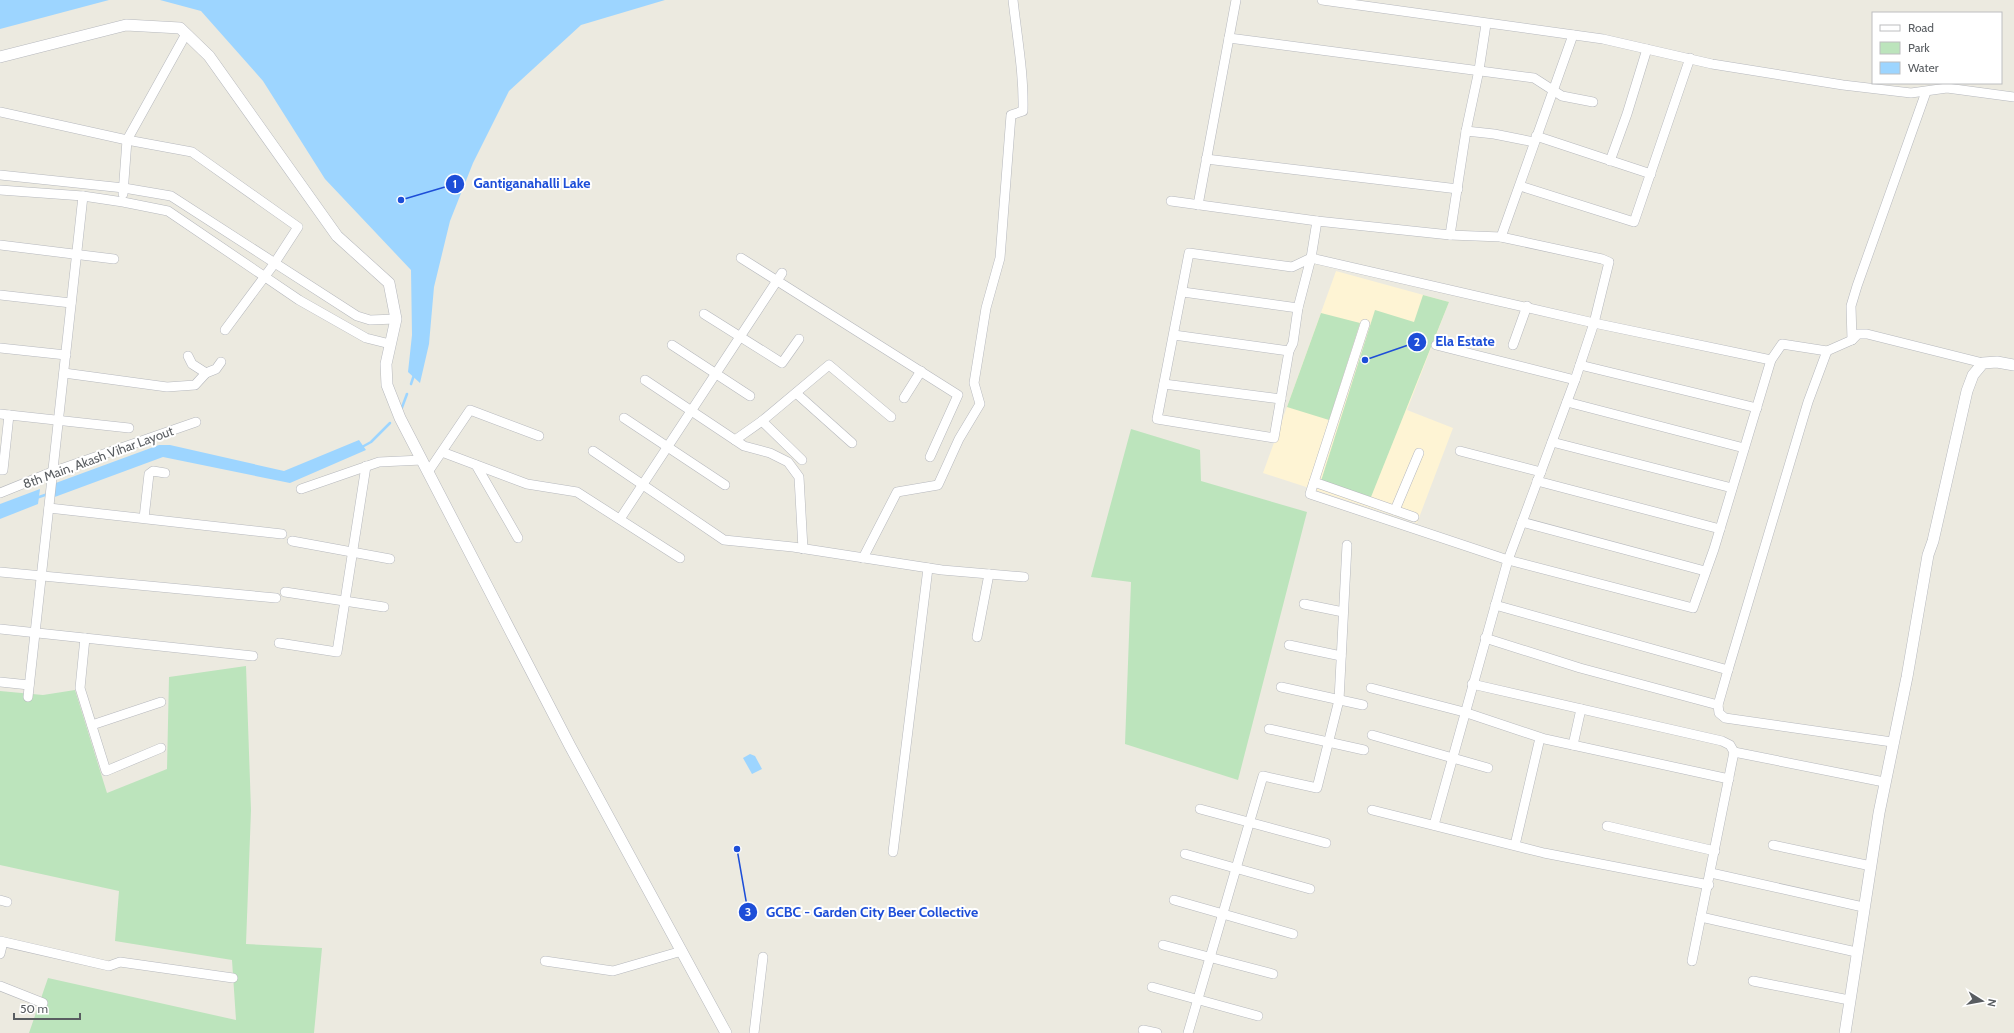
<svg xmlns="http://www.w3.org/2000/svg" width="2014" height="1033" viewBox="0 0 2014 1033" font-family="Cabin,sans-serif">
<rect width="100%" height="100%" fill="#eceae0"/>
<path fill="#fef4d4" d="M1336,271L1449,302L1407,410L1453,428L1417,523L1263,473Z"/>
<g fill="#bce4bc">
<path d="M1423,295L1449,302L1371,497L1321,481L1375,310L1414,322Z"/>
<path d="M1321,313L1360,323L1329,420L1287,407Z"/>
<path d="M1131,429L1200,450L1201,481L1307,512L1238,780L1125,744L1131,582L1091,577Z"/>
<path d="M246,666L251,810L246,944L322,948L314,1033H29L48,978L236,1020L232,960L115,941L119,891L0,865V691L43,695L75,690L107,793L167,769L169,677Z"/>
</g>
<g fill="#9dd5ff">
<path d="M0,0H109L0,29Z"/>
<path d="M160,0H665L581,25L509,91L473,163L450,221L434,287L429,344L420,383L408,372L412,335L411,270L325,179L263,81L201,11Z"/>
<path d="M359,440L366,450L290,483L163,457L52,498L53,484L159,445H170L284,471Z"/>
<path d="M40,489L38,504L0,519V504Z"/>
<path d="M750,754L755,756L762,769L752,774L743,758Z"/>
</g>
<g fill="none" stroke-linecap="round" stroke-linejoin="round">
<g stroke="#9dd5ff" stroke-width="2.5">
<path d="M411,384L414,375"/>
<path d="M401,410L407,394"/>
<path d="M362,447L371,442L390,423"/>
<path d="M36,498L48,494"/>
</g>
<defs>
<g id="minor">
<path d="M1322,0L1603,39L1712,64L1843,85L1911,93L1947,88L2014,97"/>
<path d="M1229,38L1534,78L1562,96L1593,102"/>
<path d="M0,112L127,140L192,152L298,227L274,264L225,330"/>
<path d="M1466,131L1494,134L1534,142"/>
<path d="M1536,136L1651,174"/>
<path d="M1206,159L1458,189"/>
<path d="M1610,161L1627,114L1647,49"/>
<path d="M0,175L124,188L171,196L357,316L370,320L396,319"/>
<path d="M1520,186L1634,222L1690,58"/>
<path d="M0,190L83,196L123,202L168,211L299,300L366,338L390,344"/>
<path d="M123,194L127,140L186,34"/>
<path d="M1171,201L1317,221L1450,235L1501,237L1602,259L1609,262L1594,323L1575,380L1508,560L1434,825"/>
<path d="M1198,205L1236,0"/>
<path d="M1317,221L1311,258L1298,308L1293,343L1289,351L1274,438L1157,419L1189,253L1292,267L1311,258L1594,323L1771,360"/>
<path d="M1450,235L1466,131L1479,70L1486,24"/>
<path d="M1501,237L1573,35"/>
<path d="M0,245L114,259"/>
<path d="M741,258L958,395L930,457"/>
<path d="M1183,292L1298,308"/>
<path d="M0,295L71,303"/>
<path d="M704,314L782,363L799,339"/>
<path d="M1365,324L1310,494L1508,560L1693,608L1714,549L1771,360L1782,344L1827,351L1852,340L1858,334H1867L1983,363"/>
<path d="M1174,335L1289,351"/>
<path d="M1852,340L1851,306L1857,286L1926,92"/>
<path d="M672,345L750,396"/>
<path d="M1436,345L1575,380"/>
<path d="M1513,345L1527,306"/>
<path d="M0,348L66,355"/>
<path d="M1827,351L1808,402L1728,670L1718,705L1719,713L1725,718L1892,742"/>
<path d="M188,356L192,364L206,373"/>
<path d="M1580,365L1757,408"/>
<path d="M64,373L167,387L195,385L206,373L216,369L221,362"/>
<path d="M645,380L744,446L770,453L788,462L799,477L803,549"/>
<path d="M1164,384L1281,399"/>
<path d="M796,393L852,443"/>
<path d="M904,398L921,371"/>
<path d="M1567,402L1744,448"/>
<path d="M0,414L129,428"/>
<path d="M624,418L725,485"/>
<path d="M762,421L802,460"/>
<path d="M735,440L762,421L829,365L891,417"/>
<path d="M1552,442L1732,488"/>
<path d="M593,451L724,540L793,547L942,570L1024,577"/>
<path d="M1460,451L1541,472"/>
<path d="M442,452L527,484L577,492L680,558"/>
<path d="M476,465L518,538"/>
<path d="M0,470H3L9,415"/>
<path d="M428,472L470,410L539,436"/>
<path d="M1537,481L1720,529"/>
<path d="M1314,482L1414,517"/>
<path d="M301,489L379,462L422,460"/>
<path d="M0,493L52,472L196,422"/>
<path d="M49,508L282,534"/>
<path d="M1395,510L1419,453"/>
<path d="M144,518L149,474L153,471L165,473"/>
<path d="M620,519L782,273"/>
<path d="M1522,522L1705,571"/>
<path d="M292,541L390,559"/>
<path d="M863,558L897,492L938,485L959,439L980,404L974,383L986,308L1000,258L1011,115L1023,111C1024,74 1017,37 1013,0"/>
<path d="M0,572L276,598"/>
<path d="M285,592L384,607"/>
<path d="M1304,604L1343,612"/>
<path d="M1495,605L1728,670"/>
<path d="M0,629L253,656"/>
<path d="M977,637L989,574"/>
<path d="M85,638L80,688L106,771L161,748"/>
<path d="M1485,638L1580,668L1718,705"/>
<path d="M279,643L337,652L366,466"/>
<path d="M1289,645L1341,656"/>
<path d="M0,682L29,685"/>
<path d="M1472,684L1722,741L1730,745L1734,752L1692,961"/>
<path d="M1281,687L1363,705"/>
<path d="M1371,688L1464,712L1545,739L1729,779"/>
<path d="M28,697L83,196"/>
<path d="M92,725L161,702"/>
<path d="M1269,729L1364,750"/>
<path d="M1372,735L1488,768"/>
<path d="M1573,745L1581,709"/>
<path d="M1734,752L1884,782"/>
<path d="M1200,809L1326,843"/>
<path d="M1372,810L1544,853L1709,885"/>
<path d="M1607,826L1715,851"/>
<path d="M1515,845L1540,738"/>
<path d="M1773,845L1871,866"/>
<path d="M893,852L928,568"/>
<path d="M1185,854L1310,889"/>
<path d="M1711,873L1863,907"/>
<path d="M0,900L7,902"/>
<path d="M1174,900L1293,934"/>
<path d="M1701,917L1856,952"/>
<path d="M0,941L109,966L120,962L233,978"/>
<path d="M1163,945L1273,974"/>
<path d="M0,954L3,942"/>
<path d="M545,961L613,971L682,951"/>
<path d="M1753,981L1849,1000"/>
<path d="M0,986L43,1003"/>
<path d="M1152,987L1258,1016"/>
<path d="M1143,1030L1157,1033"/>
<path d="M754,1033L763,957"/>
<path d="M1188,1033L1263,776L1317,788L1339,700L1347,545"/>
</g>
<g id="tertiary">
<path d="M0,57L126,25L180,28L209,56L337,236L389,283L396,319L386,364L387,385L400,418L570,746L726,1033"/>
<path d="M1845,1033L1879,813L1907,677L1928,555L1933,541L1967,391L1973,375L1983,363L1997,362L2014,365"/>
</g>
</defs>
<use href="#minor" stroke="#b6b8bd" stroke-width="10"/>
<use href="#tertiary" stroke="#b6b8bd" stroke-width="12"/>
<use href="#minor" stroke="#fff" stroke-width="9"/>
<use href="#tertiary" stroke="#fff" stroke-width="11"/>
</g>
<g text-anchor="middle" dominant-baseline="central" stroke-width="4" stroke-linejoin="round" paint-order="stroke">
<g font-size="13" fill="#595d61" stroke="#fff">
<text transform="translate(98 457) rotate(-20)">8th Main, Akash Vihar Layout</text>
</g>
</g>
<path fill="none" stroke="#1d4ed8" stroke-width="1.5" d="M401 200L455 184M1365 360L1417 342M737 849L748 912"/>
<g fill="#1d4ed8" stroke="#fff" stroke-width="1.5">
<circle cx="401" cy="200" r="4"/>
<circle cx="1365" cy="360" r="4"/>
<circle cx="737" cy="849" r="4"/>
<circle cx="455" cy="184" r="10"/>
<circle cx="1417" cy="342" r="10"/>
<circle cx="748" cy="912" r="10"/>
</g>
<g font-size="12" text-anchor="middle" font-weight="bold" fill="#fff">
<text x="455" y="188">1</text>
<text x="1417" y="346">2</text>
<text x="748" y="916">3</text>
</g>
<g font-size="14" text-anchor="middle" font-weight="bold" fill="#1d4ed8" stroke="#fff" stroke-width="4" stroke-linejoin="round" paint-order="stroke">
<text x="532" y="188">Gantiganahalli Lake</text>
<text x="1465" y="346">Ela Estate</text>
<text x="872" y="917">GCBC - Garden City Beer Collective</text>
</g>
<rect x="1872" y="12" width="130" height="72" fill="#ffffff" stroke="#bdbec0"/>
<rect x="1880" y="25" width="20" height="6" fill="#ffffff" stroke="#bdbec0"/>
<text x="1908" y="32" font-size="12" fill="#595d61">Road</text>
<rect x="1880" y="42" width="20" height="12" fill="#bce4bc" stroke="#bdbec0"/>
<text x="1908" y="52" font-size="12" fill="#595d61">Park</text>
<rect x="1880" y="62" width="20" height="12" fill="#9dd5ff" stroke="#bdbec0"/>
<text x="1908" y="72" font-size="12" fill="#595d61">Water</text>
<g transform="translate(1982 1001) rotate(101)" stroke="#ffffff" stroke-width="3" paint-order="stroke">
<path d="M0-3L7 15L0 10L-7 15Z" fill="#595d61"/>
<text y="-6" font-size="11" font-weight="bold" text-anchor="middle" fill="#595d61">N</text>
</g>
<path d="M14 1013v6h66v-6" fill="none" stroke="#595d61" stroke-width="2"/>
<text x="20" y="1013" font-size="12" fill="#595d61" stroke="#ffffff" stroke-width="3" paint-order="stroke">50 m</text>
</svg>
